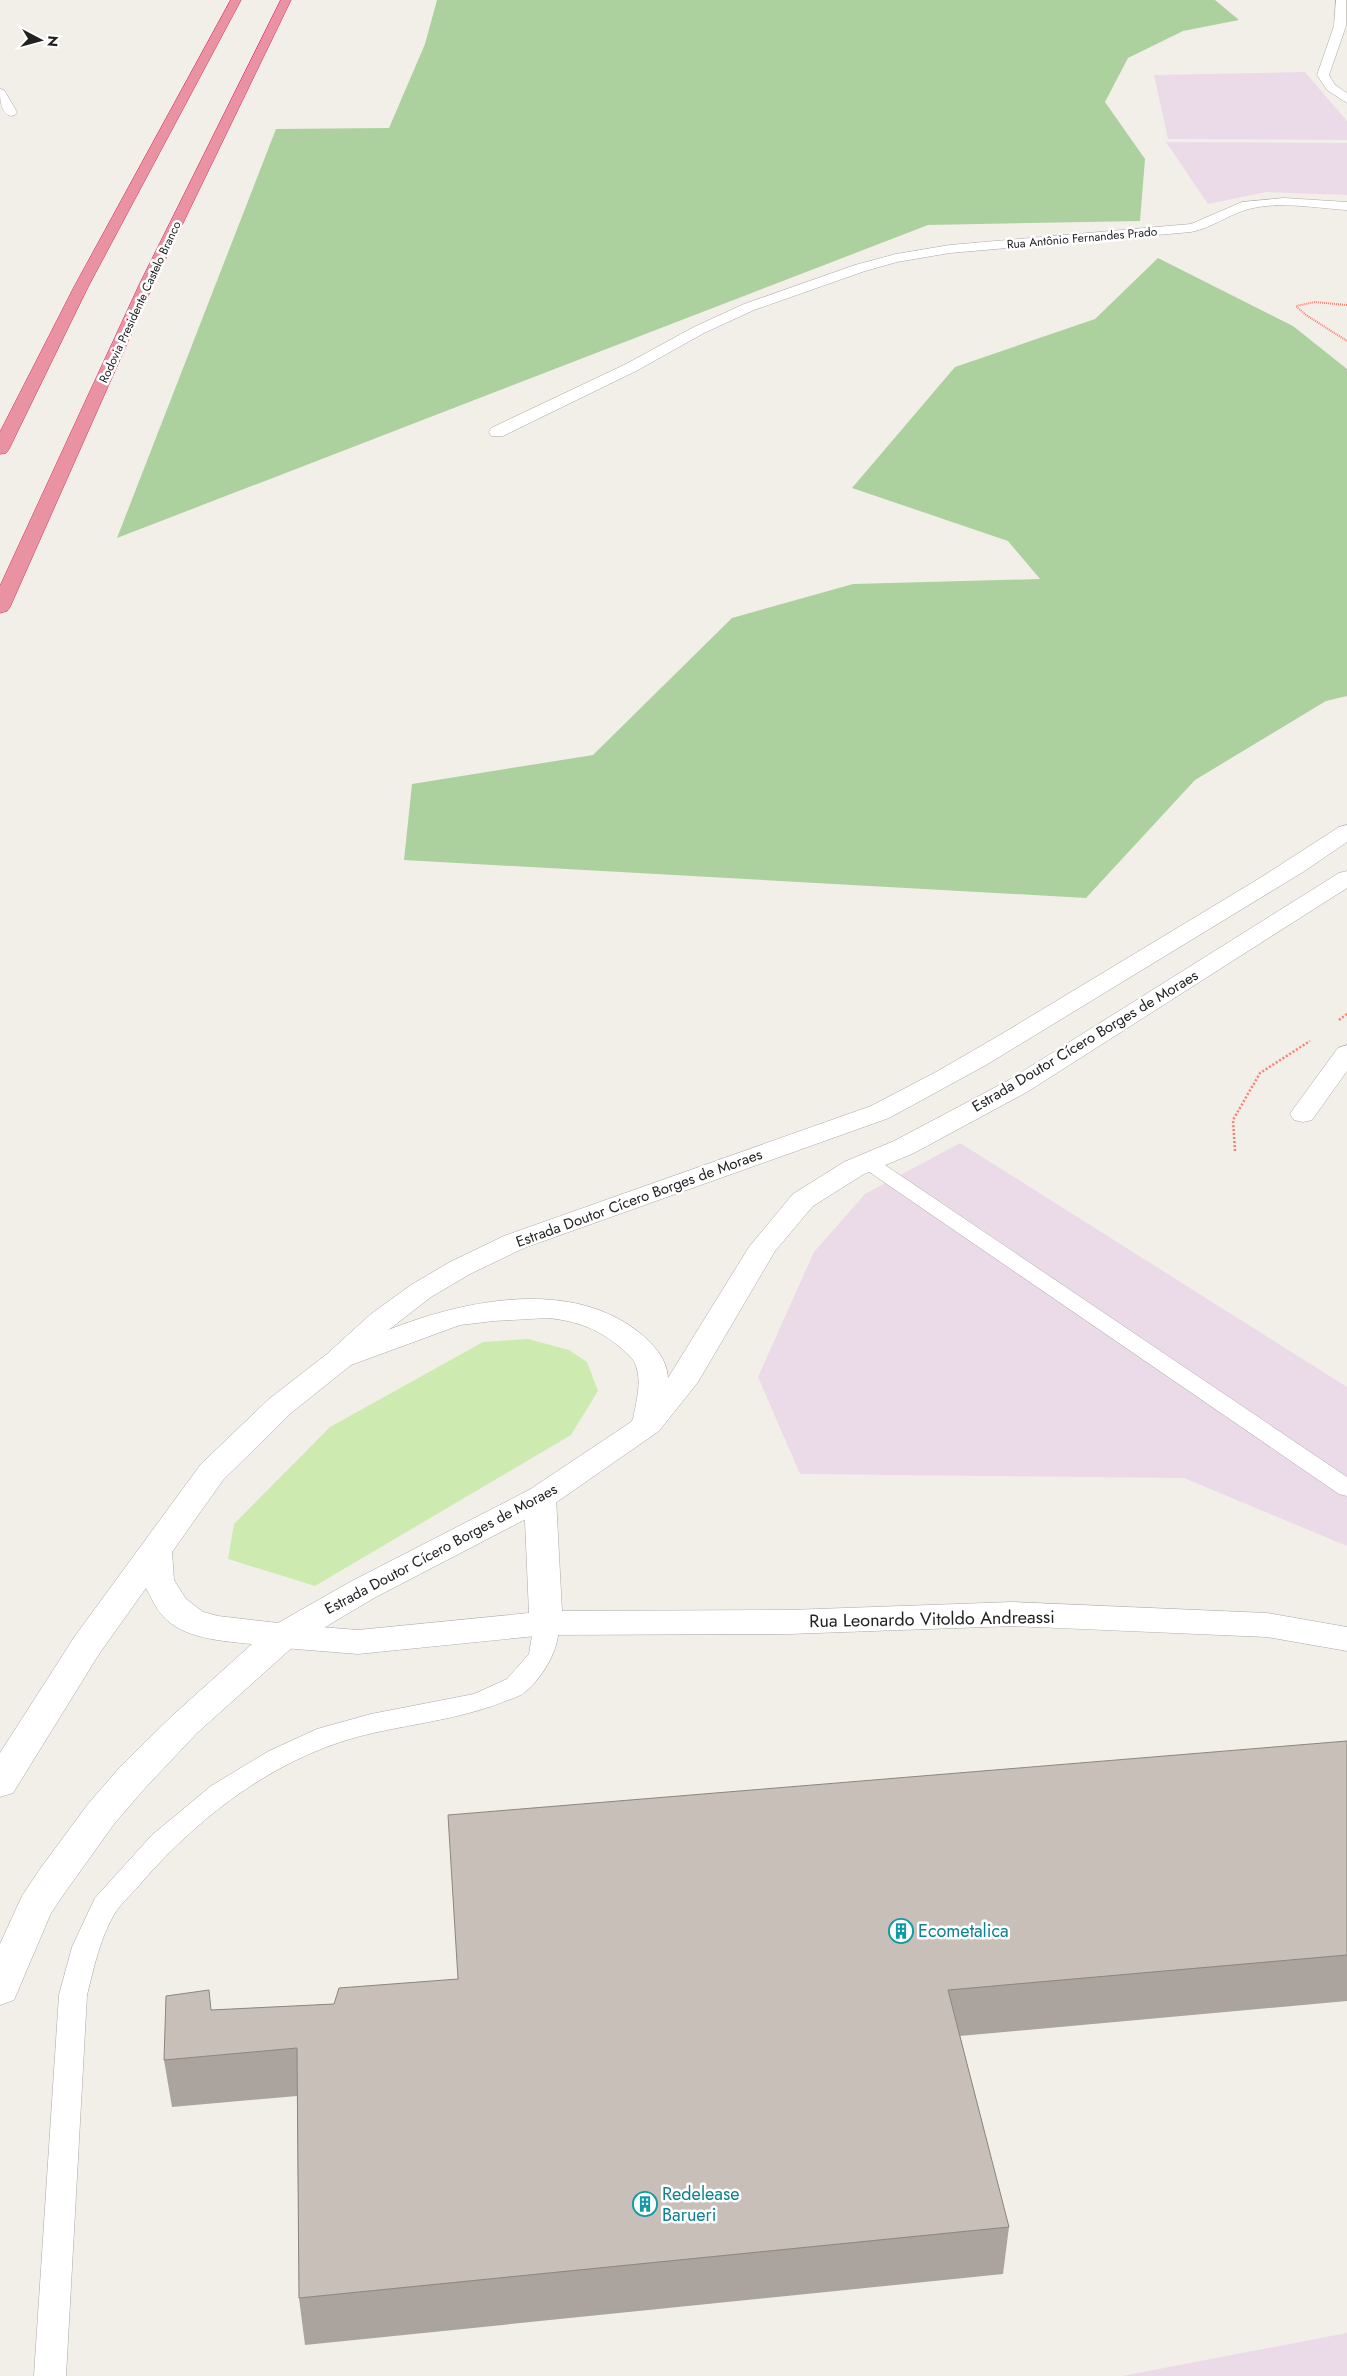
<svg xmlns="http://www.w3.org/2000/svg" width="1347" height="2376" viewBox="0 0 1347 2376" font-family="Jost,sans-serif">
<rect width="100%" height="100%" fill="#f2efe9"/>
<g fill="#ebdbe8">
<path d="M1305,72L1347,121V140L1168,139L1154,75Z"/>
<path d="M1166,142L1347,143V195L1266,192L1208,204Z"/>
<path d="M960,1143L1347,1387V1546L1184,1478L800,1474L758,1377L814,1252L865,1194Z"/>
<path d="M1347,2333V2376H1122Z"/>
</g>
<path fill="#cdebb0" d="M528,1339L569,1350L587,1362L598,1391L571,1435L315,1586L228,1559L234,1524L330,1427L483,1342Z"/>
<g fill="#add19e">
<path d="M437,0H1215L1239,20L1183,31L1128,58L1105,102L1145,159L1140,221L928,225L117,538L276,129L389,128L425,44Z"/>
<path d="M1158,258L1293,326L1347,369V696L1326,701L1195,780L1086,898L404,860L412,784L593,755L732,618L853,584L1040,579L1008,541L852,488L955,367L1095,319Z"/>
</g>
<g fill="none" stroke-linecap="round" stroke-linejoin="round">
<defs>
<g id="service">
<path d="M869,1157L876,1159L1347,1477V1496L1339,1494L862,1167L859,1163L862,1159Z"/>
<path d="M546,1614L555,1617C567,1639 543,1678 525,1692C521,1696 513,1698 508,1700C465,1718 418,1723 373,1733C282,1753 202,1813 142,1882C134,1892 122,1902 115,1913C100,1938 94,1967 87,1995L66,2376H34L59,1995L72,1947L95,1898L152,1835L211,1786L269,1751L317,1729L371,1714L474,1694L507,1679L529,1654L534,1623L537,1617Z"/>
</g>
<g id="minor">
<path d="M1336,0H1346V26L1329,75L1335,85L1347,93V103L1327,90L1317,75L1334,26Z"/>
<path d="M0,89L4,90L17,112L15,115L11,116C0,113 0,99 0,89Z"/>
<path d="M1284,198L1347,202V210C1315,208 1280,201 1249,209C1229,214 1212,228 1191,232L950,253L897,262L865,271L754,310L704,333L638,370L503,436H491L489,432L491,428L626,364L694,327L744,304L855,265L896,254L950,245L1191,224L1242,202Z"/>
<path d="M1347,1045V1071L1312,1120L1303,1122L1294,1120L1290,1114L1294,1108L1338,1048Z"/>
<path d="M540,1487L551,1490L556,1498L562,1611L789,1610L1013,1602L1267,1613L1347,1627V1651L1267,1637L1013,1626L789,1634L546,1635L358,1654L283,1648L271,1645L266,1636L271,1627L283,1624L358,1630L529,1613L524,1498L529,1490Z"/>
</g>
<path id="tertiary" d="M1347,825V842L1303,872L986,1065L889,1118L524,1248L470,1274L431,1297L391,1328L388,1330C464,1300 572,1277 641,1334C654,1345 667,1359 668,1378L749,1247L793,1194L844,1162L894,1141L1009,1080L1339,873L1347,871V888L1027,1092L914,1153L864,1174L813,1206L775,1251L698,1382L659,1431L551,1506L374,1598L295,1645L197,1733L146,1787L114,1824L66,1891L51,1913L14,2000L0,2005V1944L22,1896L40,1869L88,1804L120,1767L173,1715L252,1644C223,1641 182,1639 162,1615C155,1607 151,1597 146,1588L99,1654L13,1793L0,1797V1753L75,1636L201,1464L269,1399L327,1354L371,1314L411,1285L450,1262L504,1236L871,1106L936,1072L1000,1035L1260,878L1339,827ZM548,1318C577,1321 599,1329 621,1348C627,1353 634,1359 636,1366C642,1382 636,1403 633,1419L631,1422L529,1490L350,1582L278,1623L218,1616L203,1612L186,1599L174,1580L172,1552L223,1480L291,1413L351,1365L460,1325L494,1321Z"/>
<g id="motorway">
<path d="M231,0H241L88,287L9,449L6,453L0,454V432L74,287Z"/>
<path d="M281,0H291L154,283L10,607L7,611L0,613V586L140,283Z"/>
</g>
</defs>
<use href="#service" stroke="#a9a9a9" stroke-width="1"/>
<use href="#minor" stroke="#a9a9a9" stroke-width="1"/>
<use href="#tertiary" stroke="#a9a9a9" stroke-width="1"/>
<use href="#motorway" stroke="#dc2a67" stroke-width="1"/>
<path stroke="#fa8072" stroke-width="2" stroke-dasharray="1 1" stroke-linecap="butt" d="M1347,305L1315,302L1296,306L1306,315L1347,341"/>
<g stroke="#fa8072" stroke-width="2.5" stroke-dasharray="2 2" stroke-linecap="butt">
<path d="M1339,1020L1347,1014"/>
<path d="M1235,1151L1233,1120L1260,1073L1310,1041"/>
</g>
<use href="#service" fill="#fff" fill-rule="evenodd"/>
<use href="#minor" fill="#fff" fill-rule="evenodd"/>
<use href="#tertiary" fill="#fff" fill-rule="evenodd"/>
<use href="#motorway" fill="#e892a2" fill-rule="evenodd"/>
</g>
<path fill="#aba49e" d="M1347,1741V2001L960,2036L1009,2227L1003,2274L305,2345L299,2298L297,2096L172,2107L164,2060L212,2010L334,2004L458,1979Z"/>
<path fill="#c7bfb8" stroke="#8b8681" d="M1347,1741V1955L948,1990L1009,2227L299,2298L297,2048L164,2060L166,1996L209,1990L211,2010L334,2004L339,1988L458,1979L448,1815Z"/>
<defs>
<symbol id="building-ring" viewBox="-11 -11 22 22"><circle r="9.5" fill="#fff" stroke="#0f9aa8" stroke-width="1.5"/><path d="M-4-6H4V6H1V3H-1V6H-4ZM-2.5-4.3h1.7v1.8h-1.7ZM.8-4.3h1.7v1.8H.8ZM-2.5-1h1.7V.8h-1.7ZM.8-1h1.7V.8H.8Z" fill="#0f9aa8"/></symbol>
</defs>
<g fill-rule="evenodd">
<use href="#building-ring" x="887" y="1917" width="28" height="28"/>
<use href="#building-ring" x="631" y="2190" width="28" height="28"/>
</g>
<g text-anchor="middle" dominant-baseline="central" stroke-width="5" stroke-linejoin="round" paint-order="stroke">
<g font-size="12" fill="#222" stroke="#fff">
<text transform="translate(1082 238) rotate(-5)">Rua Antônio Fernandes Prado</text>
<text transform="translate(140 302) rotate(-65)">Rodovia Presidente Castelo Branco</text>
</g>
<g font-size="15" fill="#222" stroke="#fff">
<text transform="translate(1085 1041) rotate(-31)">Estrada Doutor Cícero Borges de Moraes</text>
<text transform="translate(639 1198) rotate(-20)">Estrada Doutor Cícero Borges de Moraes</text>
<text transform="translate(441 1549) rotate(-28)">Estrada Doutor Cícero Borges de Moraes</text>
</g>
<g font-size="18" fill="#222" stroke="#fff">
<text transform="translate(932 1619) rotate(-1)">Rua Leonardo Vitoldo Andreassi</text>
</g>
<g font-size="18" fill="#0d838f" stroke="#fff" text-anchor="start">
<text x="918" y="1931">Ecometalica</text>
<text x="662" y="2194">Redelease<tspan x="662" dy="21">Barueri</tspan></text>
</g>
</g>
<g transform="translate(40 40) rotate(96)" stroke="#ffffff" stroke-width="4" paint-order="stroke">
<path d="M0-4L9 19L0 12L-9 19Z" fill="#222222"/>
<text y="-8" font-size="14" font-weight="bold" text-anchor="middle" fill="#222222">N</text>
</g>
</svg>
